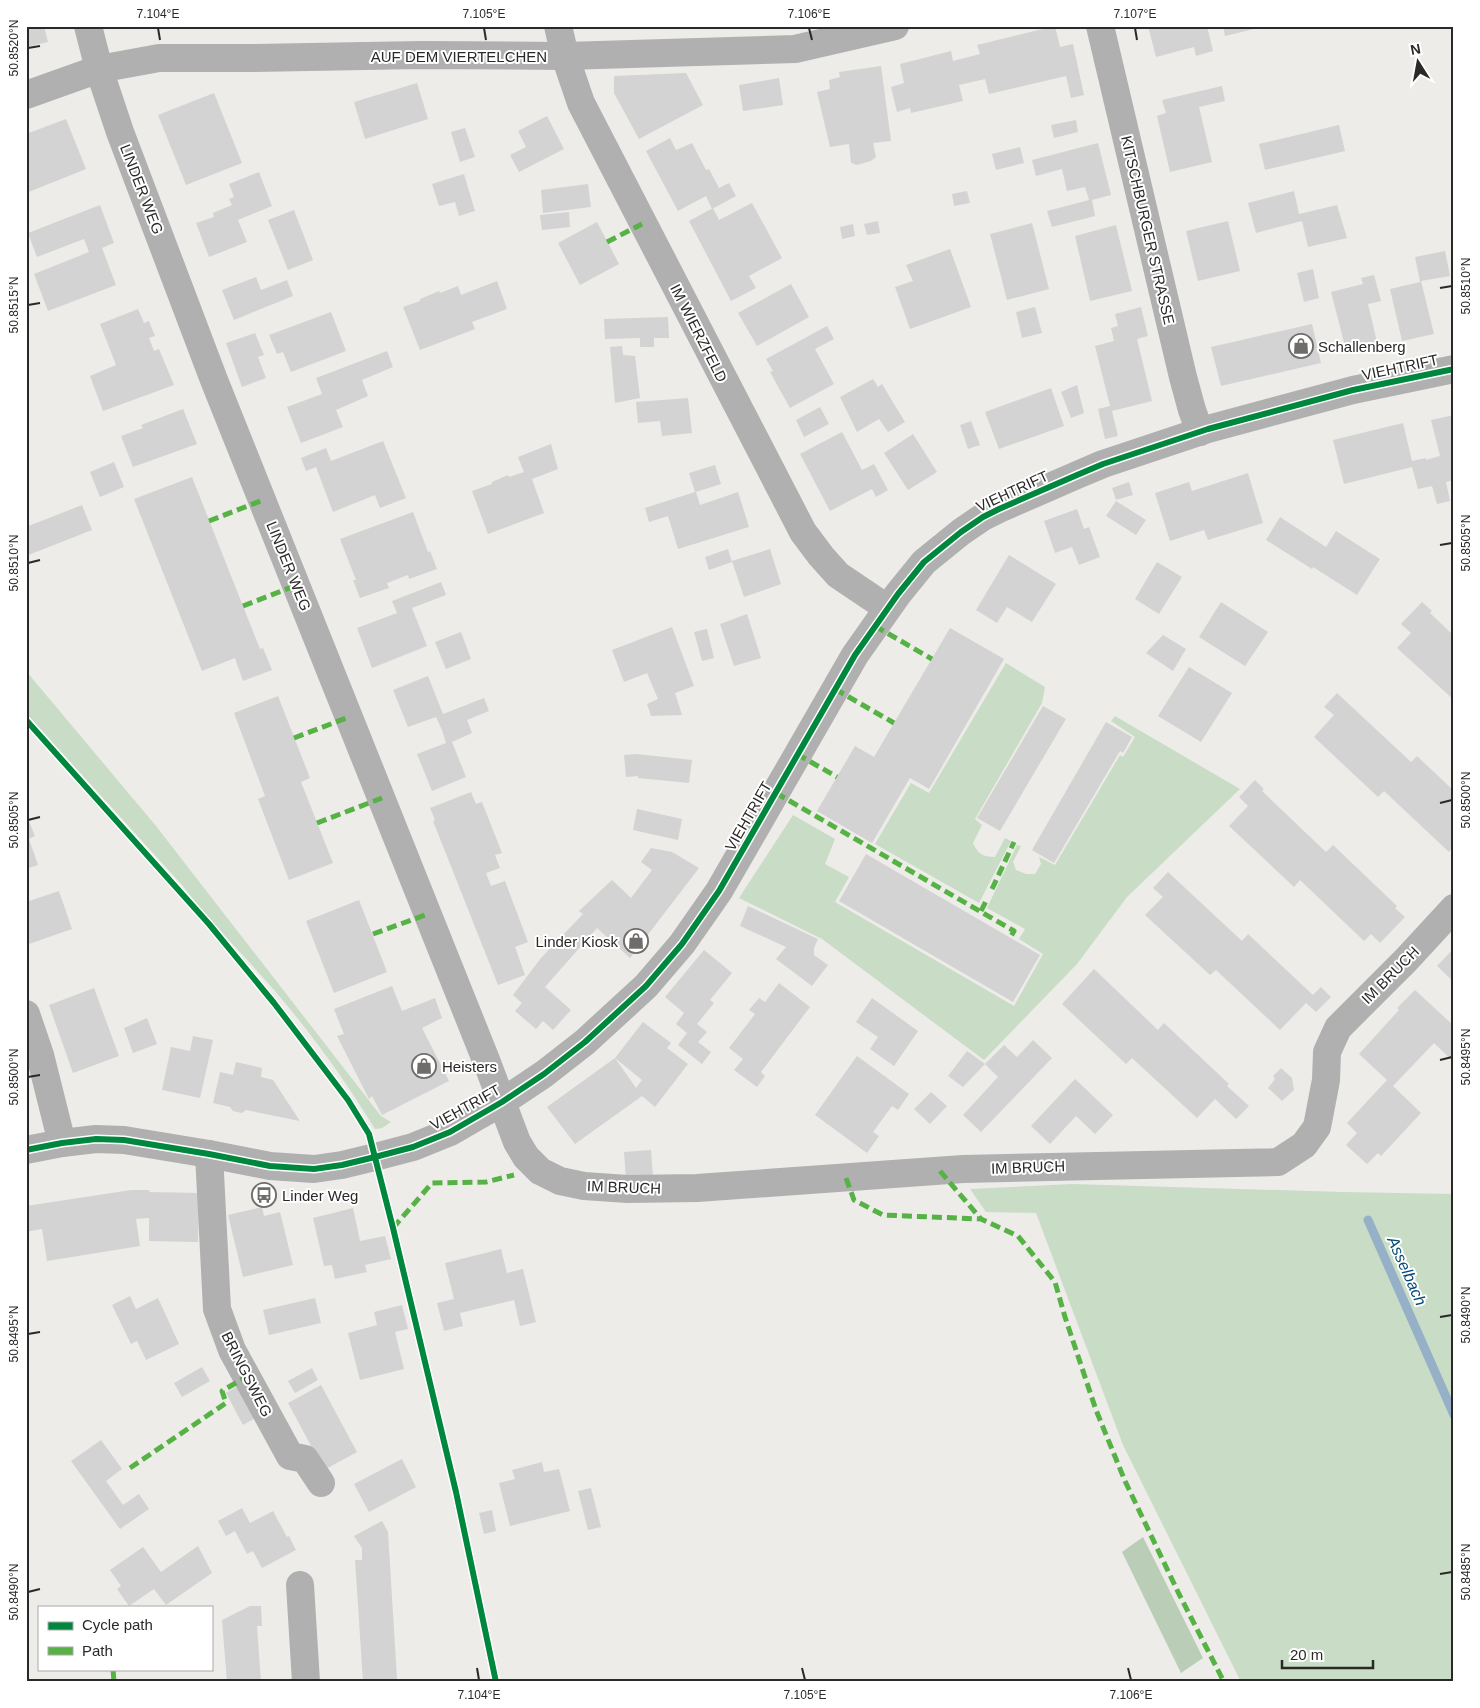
<svg xmlns="http://www.w3.org/2000/svg" width="1480" height="1708" viewBox="0 0 1480 1708" font-family="Helvetica,sans-serif">
<rect width="100%" height="100%" fill="#edece9"/>
<g fill="#c8dcc6">
<path d="M1006,663L1045,687L1042,703L975,819L982,825L973,843C978,854 983,857 995,857L1005,838L1011,841L979,903L875,844L911,783L929,793Z"/>
<path d="M26,671L156,826L381,1116L391,1122L382,1128L375,1129C345,1080 312,1034 275,991C244,955 210,922 182,885L26,713Z"/>
<path d="M1115,716L1240,789L1127,897L1077,964L984,1060L822,939L739,898L793,815L835,839L825,864L849,877L835,902L1014,1006L1043,954L1019,939L1025,929L987,908L1017,845L1021,846L1013,862L1016,870L1026,874H1035L1041,864L1039,857L1055,865L1120,755L1123,757L1135,737L1111,721Z"/>
<path d="M1072,1184L1342,1192L1454,1194V1682H1241L1123,1445L1036,1213L986,1212L970,1189Z"/>
</g>
<path fill="#b9cdb7" d="M1143,1537L1203,1658L1181,1673L1122,1552Z"/>
<g fill="none" stroke-linecap="round" stroke-linejoin="round">
<path stroke="#96b1c7" stroke-width="9" d="M1368,1220L1454,1415"/>
</g>
<g fill="#d4d3d3">
<path d="M26,26H44L48,42L26,47Z"/>
<path d="M1055,26L1060,47L1073,44L1084,95L1071,98L1066,76L989,94L985,79L959,85L963,101L911,113L910,108L897,112L891,87L904,83L900,64L951,51L953,61L980,54L977,45Z"/>
<path d="M1148,26H1207L1213,51L1196,56L1194,47L1156,57Z"/>
<path d="M1223,26H1262V27L1225,36Z"/>
<path d="M881,66L891,141L873,143L876,157L871,161L857,165L851,163L849,144L830,147L817,92L830,89L829,80L840,77L839,72Z"/>
<path d="M686,73L703,105L639,139L614,93V76Z"/>
<path d="M779,78L783,105L743,111L739,85Z"/>
<path d="M417,83L428,119L365,139L354,102Z"/>
<path d="M1222,86L1225,101L1199,107L1212,162L1170,172L1157,116L1166,113L1162,100Z"/>
<path d="M214,93L242,163L186,185L158,115Z"/>
<path d="M547,116L564,149L519,172L510,155L526,147L518,131Z"/>
<path d="M66,119L86,169L26,193V134Z"/>
<path d="M1076,120L1078,132L1054,138L1051,125Z"/>
<path d="M1339,125L1345,151L1265,170L1259,144Z"/>
<path d="M465,128L475,157L460,162L451,132Z"/>
<path d="M670,138L676,150L692,143L706,170L709,169L719,188L729,183L736,196L712,209L706,196L678,211L646,151Z"/>
<path d="M1098,143L1111,195L1092,200L1095,216L1052,227L1047,211L1089,200L1085,187L1067,191L1062,169L1036,176L1032,160Z"/>
<path d="M1020,147L1024,163L996,170L992,154Z"/>
<path d="M259,172L272,206L238,220L247,242L209,257L196,223L214,217L213,213L232,205L229,199L234,197L229,184Z"/>
<path d="M464,174L475,211L459,216L455,202L439,206L432,184Z"/>
<path d="M588,184L591,207L543,213L541,190Z"/>
<path d="M967,191L970,203L954,206L952,194Z"/>
<path d="M1294,191L1299,214L1337,205L1347,238L1308,247L1302,221L1256,233L1248,203Z"/>
<path d="M752,203L782,258L749,276L756,288L731,301L689,221L713,208L719,220Z"/>
<path d="M100,205L114,243L102,248L116,285L48,311L34,274L89,252L84,239L37,257L28,233Z"/>
<path d="M294,210L313,260L288,270L268,220Z"/>
<path d="M569,212L570,227L542,230L540,215Z"/>
<path d="M878,221L880,233L867,235L864,224Z"/>
<path d="M1228,221L1240,271L1198,281L1186,231Z"/>
<path d="M597,222L619,264L580,285L558,243Z"/>
<path d="M1032,223L1049,289L1007,300L990,234Z"/>
<path d="M853,224L855,236L842,239L840,227Z"/>
<path d="M1116,225L1132,291L1090,301L1075,236Z"/>
<path d="M950,249L971,307L910,329L895,287L913,281L906,265Z"/>
<path d="M1445,251L1450,276L1421,281L1434,334L1402,341L1390,289L1420,282L1415,257Z"/>
<path d="M1313,269L1319,298L1304,302L1297,273Z"/>
<path d="M1374,275L1381,301L1368,304L1378,346L1347,354L1331,292L1363,284L1361,278Z"/>
<path d="M256,277L261,290L287,280L293,296L234,320L222,290Z"/>
<path d="M497,281L507,309L472,322L475,329L420,350L403,307L420,301V299L439,291L440,293L458,286L461,295Z"/>
<path d="M791,284L809,317L757,346L738,313Z"/>
<path d="M1035,307L1042,333L1022,338L1016,312Z"/>
<path d="M1141,307L1148,336L1137,339L1152,401L1112,411L1118,436L1105,439L1098,409L1110,406L1095,346L1114,341L1111,328L1118,326L1115,314Z"/>
<path d="M138,309L144,323L149,321L155,336L149,338L154,351L159,349L174,385L103,411L90,376L116,365L100,324Z"/>
<path d="M331,312L346,351L291,372L283,352L277,354L269,335Z"/>
<path d="M668,317L669,338H654V347H640V338L605,339L604,319Z"/>
<path d="M1312,324L1321,363L1221,386L1211,347Z"/>
<path d="M827,326L834,339L815,349L834,384L790,408L770,372L773,371L766,359Z"/>
<path d="M255,333L264,355L258,357L266,378L242,387L226,343Z"/>
<path d="M622,346L623,355L635,356L640,398L615,403L610,347Z"/>
<path d="M387,351L393,367L362,380L368,396L336,410L343,427L301,443L287,407L322,394L316,378Z"/>
<path d="M873,379L878,387L882,384L905,422L888,432L879,419L857,432L840,397Z"/>
<path d="M1077,385L1084,413L1071,418L1061,392Z"/>
<path d="M1051,388L1064,426L999,449L985,412Z"/>
<path d="M688,398L692,433L662,436L660,421L638,423L636,402Z"/>
<path d="M820,407L829,424L804,437L796,420Z"/>
<path d="M183,409L197,444L133,467L121,436L143,428L141,425Z"/>
<path d="M1454,415V480L1446,482L1450,501L1437,504L1432,486L1418,489L1412,467L1344,484L1333,440L1403,423L1412,461L1426,458V460L1440,456L1431,420Z"/>
<path d="M971,421L980,445L968,449L960,425Z"/>
<path d="M842,432L862,470L874,464L888,490L876,497L872,489L830,511L800,454Z"/>
<path d="M913,434L937,472L908,490L884,453Z"/>
<path d="M383,441L406,498L380,508L375,495L333,512L316,467L306,471L301,458L326,448L331,461Z"/>
<path d="M551,444L558,469L532,479L544,513L488,534L472,491L492,484V482L508,475L509,477L524,472L518,457Z"/>
<path d="M114,462L124,487L100,497L90,472Z"/>
<path d="M715,465L721,484L696,492L700,505L738,492L749,527L678,549L668,516L649,522L645,508L695,492L689,473Z"/>
<path d="M1248,473L1263,523L1208,540L1204,530L1170,541L1155,493L1189,482L1192,491Z"/>
<path d="M192,477L260,649L263,648L272,670L243,681L235,658L202,671L134,499Z"/>
<path d="M1129,482L1133,495L1116,500L1112,488Z"/>
<path d="M1116,501L1146,520L1136,535L1106,516Z"/>
<path d="M82,505L92,530L26,556V527Z"/>
<path d="M1077,509L1084,529L1089,527L1100,557L1079,565L1072,547L1055,553L1044,521Z"/>
<path d="M413,512L428,552L430,551L437,569L409,579L408,575L387,583L389,588L360,598L353,580H356L340,539Z"/>
<path d="M1280,517L1326,547L1336,531L1380,559L1357,595L1313,567L1312,569L1266,540Z"/>
<path d="M728,549L732,562L709,570L705,557Z"/>
<path d="M770,549L781,584L744,597L732,561Z"/>
<path d="M1009,555L1056,584L1032,622L1007,607L997,623L976,610Z"/>
<path d="M1157,562L1182,577L1159,614L1135,599Z"/>
<path d="M441,582L446,595L412,608L427,646L372,668L357,628L397,613L392,601Z"/>
<path d="M1221,602L1268,632L1245,666L1199,637Z"/>
<path d="M1422,602L1432,611L1430,613L1454,636V700L1397,648L1411,633L1401,624Z"/>
<path d="M747,614L761,658L734,666L720,624Z"/>
<path d="M672,627L694,686L675,693L682,715L651,716L647,704L658,699L647,673L624,682L612,650Z"/>
<path d="M950,628L1004,659L929,789L910,778L872,843L817,811L855,746L874,757Z"/>
<path d="M707,629L714,658L702,661L694,632Z"/>
<path d="M461,632L471,659L446,669L435,642Z"/>
<path d="M1163,635L1186,649L1173,671L1146,653Z"/>
<path d="M1189,667L1232,693L1201,742L1158,716Z"/>
<path d="M428,676L443,714L484,698L489,711L467,720L472,733L452,742L466,777L432,791L417,754L446,743L442,730L436,717L408,727L393,690Z"/>
<path d="M1337,693L1411,762L1417,756L1454,791V846L1449,852L1384,791L1378,797L1314,737L1334,715L1324,707Z"/>
<path d="M278,696L310,778L301,782L333,863L289,880L258,799L265,796L234,713Z"/>
<path d="M1043,706L1066,719L1000,831L977,818Z"/>
<path d="M1106,722L1132,737L1123,753L1120,751L1054,863L1032,850Z"/>
<path d="M637,754L692,760L689,783L638,778V776L626,777L624,755Z"/>
<path d="M1255,780L1264,789L1262,791L1326,852L1333,845L1397,906L1395,908L1405,917L1380,943L1371,934L1364,941L1300,880L1294,887L1229,826L1248,806L1239,797Z"/>
<path d="M471,792L476,804L482,802L502,853L495,855L500,868L486,873L491,886L505,881L528,942L515,947L525,975L498,985L433,821L435,820L430,808Z"/>
<path d="M637,809L682,819L678,840L633,830Z"/>
<path d="M26,814L35,836L29,839L38,865L26,869Z"/>
<path d="M651,848L672,852L699,868L630,958L597,928L545,987L571,1010L553,1030L543,1021L536,1029L515,1011L522,1003L513,995L541,958L583,914L579,911L612,880L631,898L652,870L641,862Z"/>
<path d="M866,854L1040,955L1013,1002L839,901Z"/>
<path d="M1168,872L1242,941L1248,934L1313,995L1321,987L1331,997L1316,1012L1306,1003L1280,1030L1216,970L1210,975L1145,915L1163,897L1153,888Z"/>
<path d="M59,891L72,929L29,944L26,935V902Z"/>
<path d="M359,900L387,972L334,993L306,921Z"/>
<path d="M748,906L818,939L814,948V955L828,965L812,986L776,959L786,947L740,926Z"/>
<path d="M1454,948V982L1437,966Z"/>
<path d="M704,950L732,973L710,1000L714,1003L697,1024L707,1032L698,1042L711,1052L702,1064L678,1045L687,1033L676,1024L684,1013L665,997Z"/>
<path d="M1094,969L1158,1030L1164,1023L1229,1084L1227,1086L1249,1106L1236,1119L1215,1099L1197,1118L1132,1058L1126,1064L1062,1004Z"/>
<path d="M779,983L810,1007L761,1072L765,1076L757,1087L734,1070L743,1059L729,1048L755,1014L749,1010L759,998L765,1002Z"/>
<path d="M392,986L402,1011L435,998L442,1018L422,1028L449,1081L382,1115L372,1096L369,1099L337,1036L344,1034L334,1009Z"/>
<path d="M94,988L119,1056L73,1073L49,1005Z"/>
<path d="M1415,990L1454,1026V1062L1434,1043L1393,1086L1421,1113L1381,1156L1378,1153L1367,1164L1346,1145L1357,1133L1347,1123L1387,1080L1359,1054L1399,1010L1397,1008Z"/>
<path d="M872,998L918,1031L894,1066L870,1049L878,1037L856,1022Z"/>
<path d="M147,1018L157,1044L133,1053L124,1028Z"/>
<path d="M643,1022L671,1043L667,1048L688,1064L655,1107L642,1096L575,1144L547,1107L615,1058L636,1088L642,1080L615,1058Z"/>
<path d="M193,1036L213,1040L200,1098L162,1090L171,1047L190,1051Z"/>
<path d="M1033,1040L1052,1058L981,1132L963,1115L998,1077L985,1064L963,1087L948,1076L967,1051L985,1064L1004,1045L1017,1057Z"/>
<path d="M857,1056L909,1094L898,1110L892,1106L873,1132L879,1136L867,1153L815,1115Z"/>
<path d="M236,1062L262,1068L261,1077L273,1080L300,1121L246,1110L242,1113L233,1111L230,1107L213,1103L220,1072L233,1075Z"/>
<path d="M1281,1068L1292,1078L1294,1090L1282,1101L1268,1088L1275,1079L1273,1076Z"/>
<path d="M1075,1079L1113,1115L1095,1134L1076,1116L1050,1144L1031,1126Z"/>
<path d="M931,1092L947,1106L930,1124L914,1109Z"/>
<path d="M651,1150L653,1177L626,1179L624,1152Z"/>
<path d="M131,1190H149L150,1192L199,1193L198,1242L149,1241V1218L136,1219L140,1246L47,1261L42,1229L26,1232V1206Z"/>
<path d="M262,1207L264,1216L280,1212L293,1265L243,1277L228,1215Z"/>
<path d="M353,1208L360,1241L385,1236L391,1259L365,1265L367,1272L335,1279L332,1265L324,1266L313,1218Z"/>
<path d="M501,1249L507,1273L523,1269L536,1322L520,1326L514,1300L460,1313L463,1326L444,1331L437,1303L454,1299L445,1263Z"/>
<path d="M130,1296L136,1309L158,1298L179,1344L146,1360L137,1341L131,1344L112,1305Z"/>
<path d="M315,1298L321,1323L269,1335L263,1310Z"/>
<path d="M402,1305L408,1329L395,1332L404,1369L360,1380L348,1333L377,1325L374,1312Z"/>
<path d="M202,1367L210,1381L182,1397L174,1383Z"/>
<path d="M312,1368L318,1380L295,1393L288,1381Z"/>
<path d="M241,1384L259,1416L243,1425L226,1393Z"/>
<path d="M321,1385L357,1452L324,1470L288,1403Z"/>
<path d="M101,1440L122,1469L106,1481L123,1505L139,1494L149,1509L120,1529L71,1461Z"/>
<path d="M402,1459L416,1487L369,1512L354,1484Z"/>
<path d="M542,1462L544,1472L559,1469L570,1511L510,1526L499,1483L515,1479L512,1470Z"/>
<path d="M591,1488L601,1527L588,1530L578,1491Z"/>
<path d="M242,1508L250,1523L273,1511L287,1537L289,1536L296,1550L262,1568L253,1551L247,1554L235,1531L226,1536L218,1521Z"/>
<path d="M492,1510L496,1531L484,1534L479,1513Z"/>
<path d="M382,1521L388,1532L397,1679L363,1682L355,1560H362V1548L354,1536Z"/>
<path d="M198,1546L212,1573L166,1605L154,1589L129,1606L117,1589L121,1586L110,1570L143,1547L161,1572Z"/>
<path d="M250,1606H261L262,1626H257L261,1682H227L222,1620Z"/>
</g>
<g fill="none" stroke-linecap="round" stroke-linejoin="round">
<g stroke="#b0b0b1" stroke-width="28">
<path d="M88,26L99,69L120,132L214,380L486,1060L517,1142L526,1157L540,1171L560,1181L584,1186L628,1189L697,1188L963,1169L1278,1162L1304,1145L1317,1127L1326,1080L1327,1052L1338,1028L1406,960L1454,908"/>
<path d="M558,26L565,56L581,103L803,532L821,556L838,575L887,608"/>
<path d="M1100,26L1183,377L1192,410L1200,432"/>
<path d="M26,95L99,69L159,58H250L421,55L565,56L795,49L895,26"/>
<path d="M26,1014L40,1055L62,1143"/>
<path d="M26,1150L62,1143L96,1139L124,1140L209,1154L270,1166L314,1169L342,1165L375,1157L413,1147L450,1132L502,1102L544,1074L585,1042L646,986L682,944L719,891L855,655L898,594L924,562L961,532L983,517L999,509L1077,475L1103,464L1208,429L1353,390L1454,369"/>
<path d="M209,1154L217,1309L232,1350L290,1456L305,1459L321,1483"/>
<path d="M300,1585L306,1682"/>
</g>
<g stroke="#56b245" stroke-width="5" stroke-dasharray="10 5" stroke-linecap="butt">
<path d="M607,242L642,224"/>
<path d="M209,521L263,500"/>
<path d="M243,606L297,585"/>
<path d="M875,626L932,659"/>
<path d="M835,689L894,723"/>
<path d="M294,738L349,717"/>
<path d="M797,754L837,777"/>
<path d="M776,793L1014,931L1010,938"/>
<path d="M317,823L382,798"/>
<path d="M992,889L1014,842"/>
<path d="M981,911L987,899"/>
<path d="M373,934L428,914"/>
<path d="M940,1171L981,1219"/>
<path d="M846,1178L854,1200L883,1215L981,1219L1018,1236L1055,1282L1065,1317L1096,1410L1125,1481L1179,1594L1224,1682"/>
<path d="M393,1228L432,1183L486,1182L514,1175"/>
<path d="M130,1468L226,1403L222,1391L246,1377"/>
<path d="M113,1669L114,1682"/>
</g>
<defs>
<g id="cycleway">
<path d="M26,720L209,924L274,1003L348,1100L369,1134L393,1228L456,1492L496,1682"/>
<path d="M26,1150L62,1143L96,1139L124,1140L209,1154L270,1166L314,1169L342,1165L375,1157L413,1147L450,1132L502,1102L544,1074L585,1042L646,986L682,944L719,891L855,655L898,594L924,562L961,532L983,517L999,509L1077,475L1103,464L1208,429L1353,390L1454,369"/>
</g>
</defs>
<use href="#cycleway" stroke="#fff" stroke-width="9"/>
<use href="#cycleway" stroke="#00873e" stroke-width="6"/>
</g>
<path fill="none" stroke="#2a2927" stroke-width="2" d="M158,28L160,40M484,28L486,40M809,28L812,40M1135,28L1137,40M28,48L40,46M1440,288L1452,286M28,305L40,303M1440,545L1452,543M28,563L40,560M1440,803L1452,800M28,820L40,817M1440,1060L1452,1057M28,1077L40,1075M1440,1317L1452,1315M28,1334L40,1332M1440,1574L1452,1572M28,1592L40,1589M477,1668L479,1680M802,1668L805,1680M1128,1668L1131,1680"/>
<defs>
<symbol id="shop-ring" viewBox="-11 -11 22 22"><circle r="9.5" fill="#fff" stroke="#6e6d6b" stroke-width="1.5"/><path d="M-5-2.5h2.3a2.7 3.5 0 0 1 5.4 0H5L5.5 6h-11ZM-1.5-2.5h3a1.5 2.3 0 0 0-3 0Z" fill="#6e6d6b"/></symbol>
<symbol id="bus-ring" viewBox="-11 -11 22 22"><circle r="9.5" fill="#fff" stroke="#6e6d6b" stroke-width="1.5"/><path d="M-5-6H5V4H4V6H2V4H-2V6H-4V4H-5ZM-3.5-4V0h7V-4ZM-3.5 1.2v1.5H-2V1.2ZM2 1.2v1.5H3.5V1.2Z" fill="#6e6d6b"/></symbol>
</defs>
<g fill-rule="evenodd">
<use href="#shop-ring" x="1287" y="332" width="28" height="28"/>
<use href="#shop-ring" x="622" y="927" width="28" height="28"/>
<use href="#shop-ring" x="410" y="1052" width="28" height="28"/>
<use href="#bus-ring" x="250" y="1181" width="28" height="28"/>
</g>
<g text-anchor="middle" dominant-baseline="central" stroke-width="4" stroke-linejoin="round" paint-order="stroke">
<g font-size="15" fill="#2a2927" stroke="#fff">
<text x="459" y="56">AUF DEM VIERTELCHEN</text>
<text transform="translate(142 189) rotate(69)">LINDER WEG</text>
<text transform="translate(1148 230) rotate(77)">KITSCHBURGER STRASSE</text>
<text transform="translate(699 333) rotate(63)">IM WIERZFELD</text>
<text transform="translate(1400 367) rotate(-12)">VIEHTRIFT</text>
<text transform="translate(1012 491) rotate(-25)">VIEHTRIFT</text>
<text transform="translate(289 566) rotate(68)">LINDER WEG</text>
<text transform="translate(748 816) rotate(-60)">VIEHTRIFT</text>
<text transform="translate(1390 975) rotate(-45)">IM BRUCH</text>
<text transform="translate(465 1107) rotate(-29)">VIEHTRIFT</text>
<text transform="translate(1028 1167) rotate(-2)">IM BRUCH</text>
<text transform="translate(624 1187) rotate(2)">IM BRUCH</text>
<text transform="translate(247 1374) rotate(63)">BRINGSWEG</text>
</g>
<g font-size="15" fill="#2a2927" stroke="#fff" text-anchor="start">
<text x="1318" y="346">Schallenberg</text>
<text x="618" y="941" text-anchor="end">Linder Kiosk</text>
<text x="442" y="1066">Heisters</text>
<text x="282" y="1195">Linder Weg</text>
</g>
<g font-size="16" font-style="italic" fill="#044a76" stroke="#fff">
<text transform="translate(1407 1271) rotate(66)">Asselbach</text>
</g>
</g>
<rect width="1480" height="1708" fill="none" stroke="#ffffff" stroke-width="55"/>
<rect x="38" y="1606" width="175" height="65" fill="#ffffff" stroke="#aaa9a9"/>
<rect x="48" y="1622" width="25" height="8" fill="#00873e" stroke="#aaa9a9"/>
<text x="82" y="1630" font-size="15" fill="#2a2927">Cycle path</text>
<rect x="48" y="1647" width="25" height="8" fill="#56b245" stroke="#aaa9a9"/>
<text x="82" y="1656" font-size="15" fill="#2a2927">Path</text>
<g transform="translate(1418 62) rotate(349)" stroke="#ffffff" stroke-width="4" paint-order="stroke">
<path d="M0-4L9 19L0 12L-9 19Z" fill="#2a2927"/>
<text y="-8" font-size="14" font-weight="bold" text-anchor="middle" fill="#2a2927">N</text>
</g>
<path d="M1282 1660v8h91v-8" fill="none" stroke="#2a2927" stroke-width="2.5"/>
<text x="1290" y="1660" font-size="15" fill="#2a2927" stroke="#ffffff" stroke-width="4" paint-order="stroke">20 m</text>
<rect x="28" y="28" width="1424" height="1652" fill="none" stroke="#2a2927" stroke-width="2"/>
<g font-size="12" text-anchor="middle" fill="#2a2927">
<text x="158" y="18">7.104°E</text>
<text x="484" y="18">7.105°E</text>
<text x="809" y="18">7.106°E</text>
<text x="1135" y="18">7.107°E</text>
<text transform="translate(14 48) rotate(-90)" y="4">50.8520°N</text>
<text transform="translate(1466 286) rotate(-90)" y="4">50.8510°N</text>
<text transform="translate(14 305) rotate(-90)" y="4">50.8515°N</text>
<text transform="translate(1466 543) rotate(-90)" y="4">50.8505°N</text>
<text transform="translate(14 563) rotate(-90)" y="4">50.8510°N</text>
<text transform="translate(1466 800) rotate(-90)" y="4">50.8500°N</text>
<text transform="translate(14 820) rotate(-90)" y="4">50.8505°N</text>
<text transform="translate(1466 1057) rotate(-90)" y="4">50.8495°N</text>
<text transform="translate(14 1077) rotate(-90)" y="4">50.8500°N</text>
<text transform="translate(1466 1315) rotate(-90)" y="4">50.8490°N</text>
<text transform="translate(14 1334) rotate(-90)" y="4">50.8495°N</text>
<text transform="translate(1466 1572) rotate(-90)" y="4">50.8485°N</text>
<text transform="translate(14 1592) rotate(-90)" y="4">50.8490°N</text>
<text x="479" y="1699">7.104°E</text>
<text x="805" y="1699">7.105°E</text>
<text x="1131" y="1699">7.106°E</text>
</g>
</svg>
